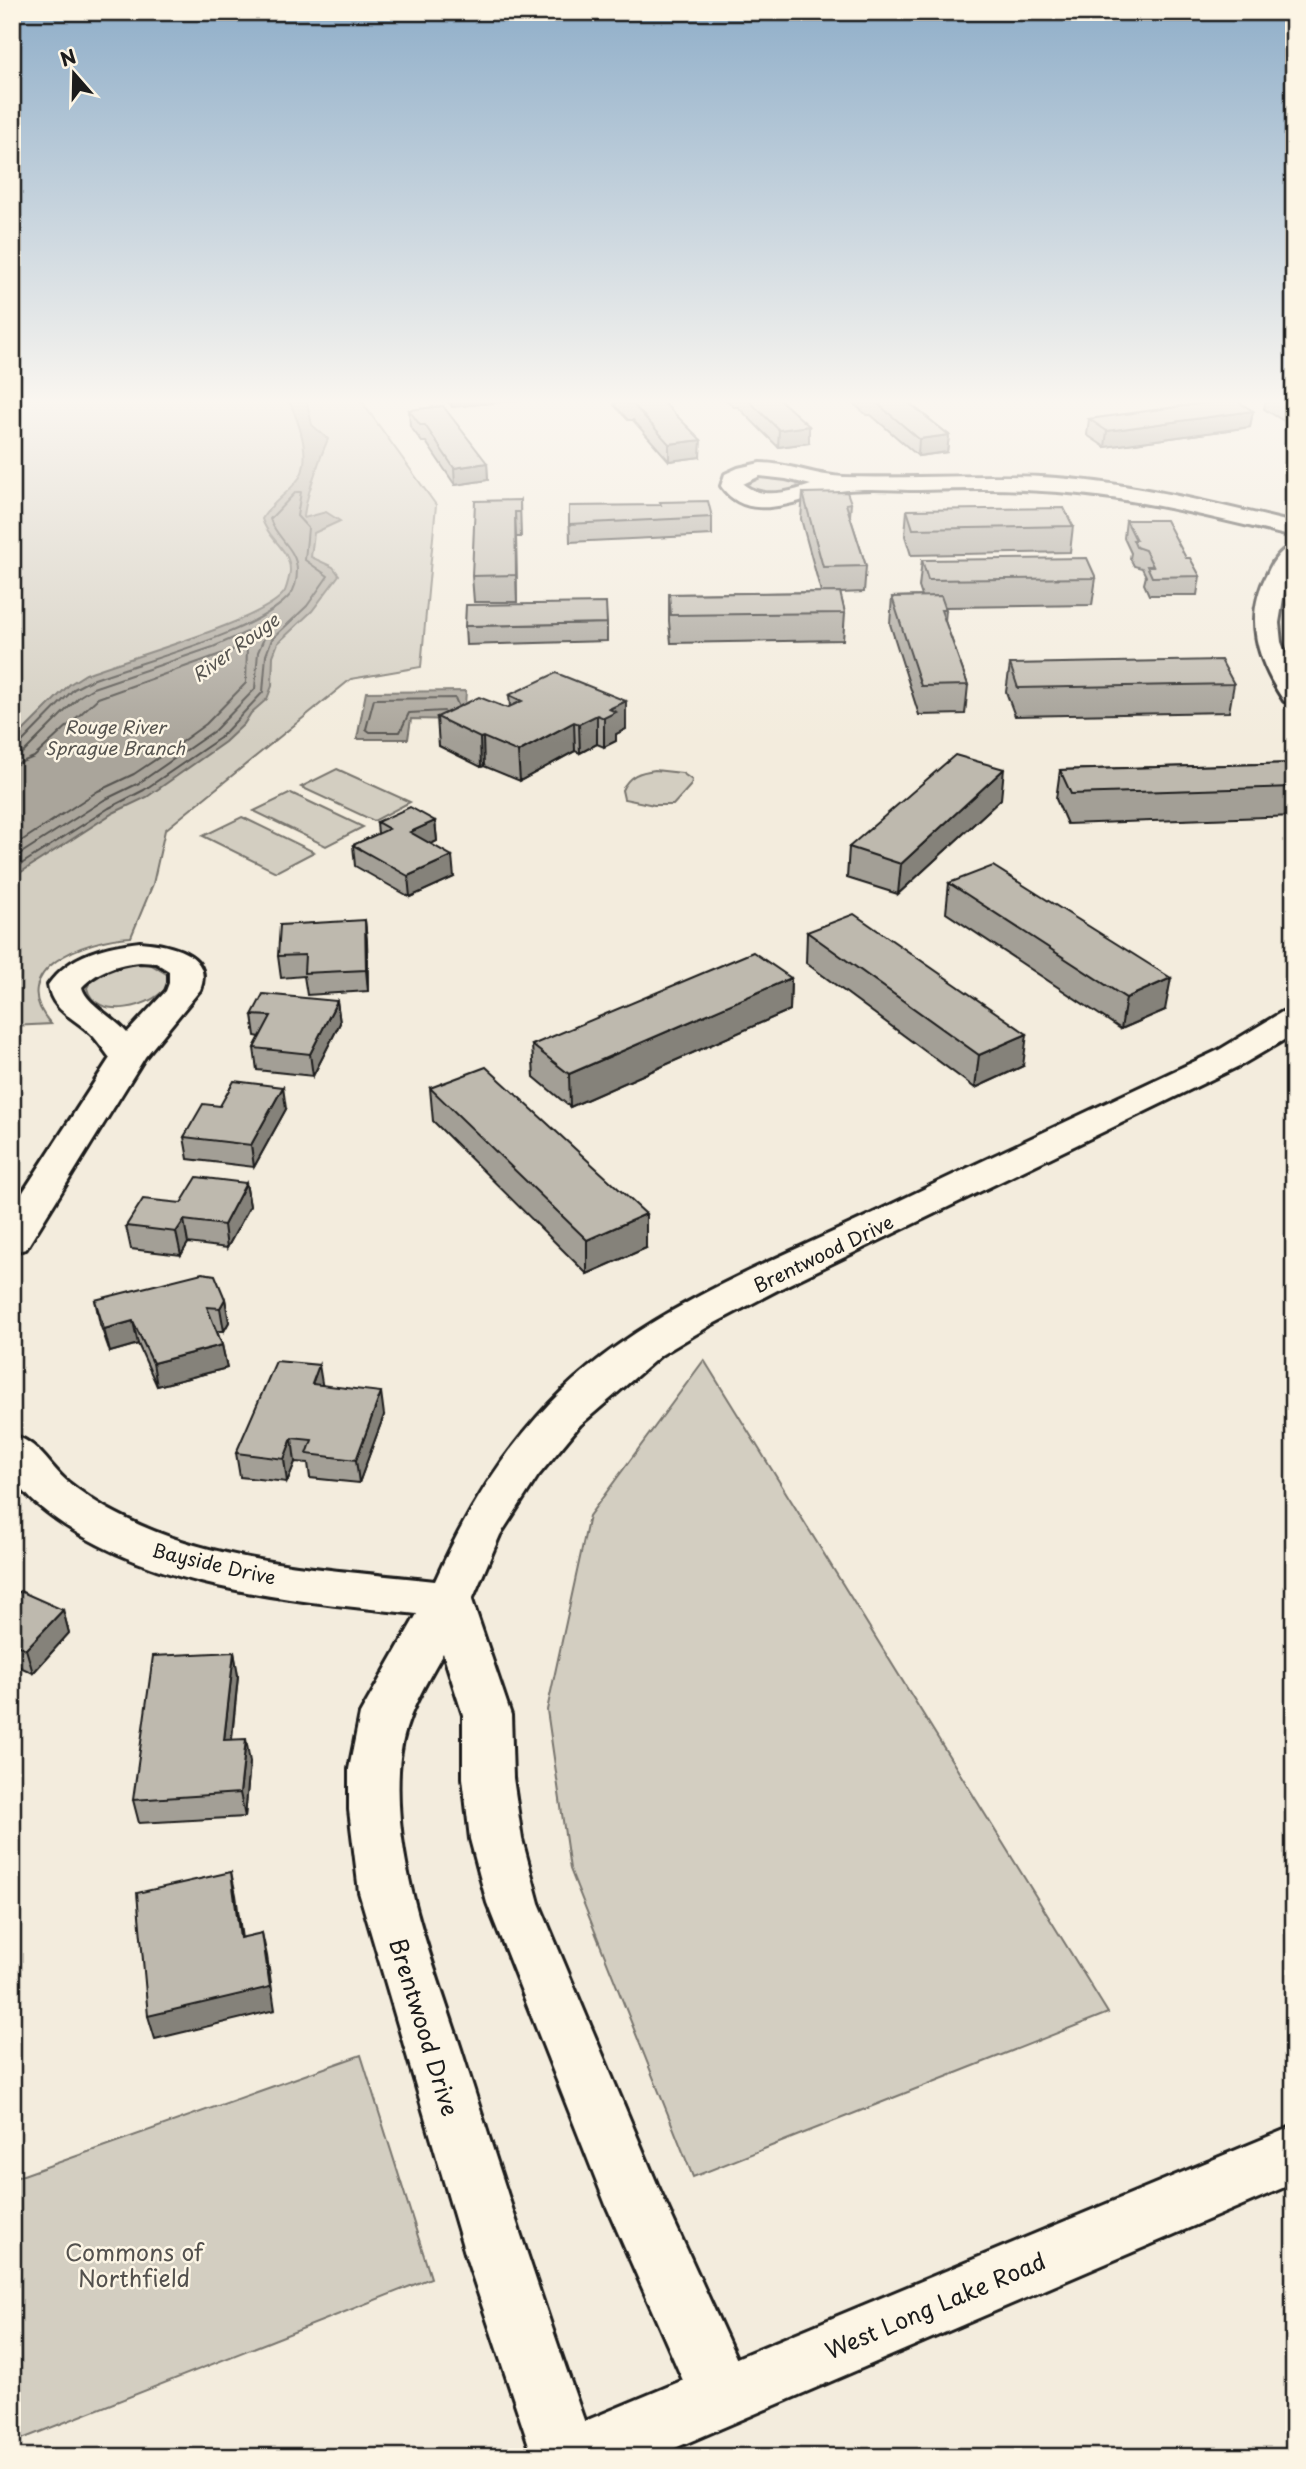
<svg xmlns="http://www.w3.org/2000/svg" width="1306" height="2469" viewBox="0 0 1306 2469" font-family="'Playpen Sans',sans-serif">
<rect width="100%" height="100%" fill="#f3ecdd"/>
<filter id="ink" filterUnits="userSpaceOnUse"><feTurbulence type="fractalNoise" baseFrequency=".0143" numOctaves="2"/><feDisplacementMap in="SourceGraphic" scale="14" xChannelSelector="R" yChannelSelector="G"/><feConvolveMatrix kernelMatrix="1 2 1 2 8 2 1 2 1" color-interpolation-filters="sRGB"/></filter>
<g filter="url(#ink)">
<g fill="#d3cec1" stroke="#78756e" stroke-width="2">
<path d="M12,398H359L436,505L421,667L351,679L165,830L153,884L131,937C86,939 3,970 51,1024L12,1026Z"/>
<path d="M767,475L796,480L798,488C782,499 762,494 745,488V480Z"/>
<path d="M337,769L410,802L374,821L301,787Z"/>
<path d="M655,770L682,773L692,780L691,785L673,805H654L624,799L622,790C629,775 640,772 655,770Z"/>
<path d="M291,793L363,827L326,846L254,811Z"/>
<path d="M242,817L314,852L276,872L203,836Z"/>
<path d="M136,963L150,964L168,975L169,983C157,1008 94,1022 87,988C94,968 117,964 136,963Z"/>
<path d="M704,1360L1108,2013L693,2177L570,1869L547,1710L589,1516Z"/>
<path d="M361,2055L431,2278L12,2443V2179Z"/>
</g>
<g fill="#aaa59b" stroke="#716e68" stroke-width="2">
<path d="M287,398H306L312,425L328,439C321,455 304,502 304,518L326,512L340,521L314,533L311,557L333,567L339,575L312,611L278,643L273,656L272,686L267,699L251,713L244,724L225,742L147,797L113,813L12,878V742L70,684L86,674C123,659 268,620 285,591C287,586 290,575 290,570C290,549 267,538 262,519C271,503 285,496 296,482C315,462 298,418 287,398Z"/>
<path d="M466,691L464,720L411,719L408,739H357L366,692Z"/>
</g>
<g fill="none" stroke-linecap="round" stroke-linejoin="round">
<g stroke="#55534f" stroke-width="2">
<path d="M444,711L409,713L400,732H370L366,729L374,699L455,698L458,705"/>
<path d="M12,746L20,744L74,689L89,681C138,662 258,633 290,595C295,589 297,578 297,570C297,549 276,538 270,519L296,492H301L297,516L308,528L305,560L328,576L307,606L272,639L266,655L263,692L220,738L144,790L109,808L12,870"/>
<path d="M12,755L24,752L80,696L93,688L213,647L265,624L270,625L258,652L255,689L214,731L139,783L104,800L12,859"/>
<path d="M12,766L34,757L98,698L243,646L247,647L246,683L206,724L173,748L134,774L98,791L12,847"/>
</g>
<defs>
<g id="minor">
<path d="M760,463C788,463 815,476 844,477C915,479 986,473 1057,478C1137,484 1216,504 1294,523V537C1216,518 1138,498 1058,492C1012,488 966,489 920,490C894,490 865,487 840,491C803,496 750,528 721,486L725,474L738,468ZM760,476L786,479L811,485C790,492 762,500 743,484Z"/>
<path d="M1294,545V568L1285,586L1279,623L1281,642L1294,674V703L1284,701C1257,660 1243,617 1268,572C1273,561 1282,548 1294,545Z"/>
<path d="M140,942C167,944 215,953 200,990L145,1057L26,1249L12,1252V1209L110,1058C103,1049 97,1039 88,1031C71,1016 52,1010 48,985C70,954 105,946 140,942ZM140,962L156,963L169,971V983L166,991L127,1033C115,1018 85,1003 82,987C98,970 118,964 140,962Z"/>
<path d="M1294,1009V1034L1243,1064L787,1285L711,1325L661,1355L580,1425L538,1476L500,1535L472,1600L511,1715L513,1778L522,1839L539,1903L657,2184L753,2395L743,2417L721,2427L699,2417L606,2205L487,1903L470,1839L463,1778V1715L443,1653C420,1694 401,1723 399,1771C394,1867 432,1959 461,2049C504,2186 549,2322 597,2457H533L467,2260L359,1892L349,1810V1769L360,1714L417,1614C291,1600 139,1590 38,1505C28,1497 21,1487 12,1478V1435C39,1442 48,1465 68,1482C82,1493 101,1506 117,1514C213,1565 329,1569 435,1581C464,1516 500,1456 549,1404C633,1316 753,1270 861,1219C980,1162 1099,1106 1219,1050L1282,1012Z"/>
</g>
<path id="major" d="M1294,2126V2183L654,2457H545L554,2434Z"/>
</defs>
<use href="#minor" stroke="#1c1c1c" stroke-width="6"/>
<use href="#major" stroke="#1c1c1c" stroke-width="6"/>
<use href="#minor" fill="#fcf5e5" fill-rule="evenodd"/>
<use href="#major" fill="#fcf5e5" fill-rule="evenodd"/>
</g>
<g fill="#a39f96" stroke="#1c1c1c" stroke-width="2">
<path d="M445,398H536L452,407Z"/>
<path d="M614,398H659L700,457L669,461L633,420H628L614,405Z"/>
<path d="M724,398H778L809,443L778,447L738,407H734Z"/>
<path d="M849,398H903L949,435L947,452L918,456L871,415H867L849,400Z"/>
<path d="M1109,398H1150L1116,402Z"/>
<path d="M1266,398H1294V427L1264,409Z"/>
<path d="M409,410L487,463L488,480L455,485L426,442H422L410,426Z"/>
<path d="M1253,411L1250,427L1105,447L1087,435L1089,419Z"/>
<path d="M803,493L851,503L850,516L866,566L864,592L840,593L845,613L843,640L671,643L669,621V594L821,592L801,519Z"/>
<path d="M520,500L521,537H516L517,602H474L472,576Z"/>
<path d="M569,506L712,517V535L570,542Z"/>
<path d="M907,510L1073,526L1070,552L911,555L905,536Z"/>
<path d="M1126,520L1186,558L1200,576L1197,595H1149L1144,584L1146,576L1142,568L1134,566L1130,558L1131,553L1124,538Z"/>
<path d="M922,560L1096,578L1092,605L945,607L946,610L945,621L968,685L965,714L919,715L890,624L892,597L922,596L919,587Z"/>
<path d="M607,623V641L466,645L465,626Z"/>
<path d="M1010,664L1234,684L1229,712L1015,716L1006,692Z"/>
<path d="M509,695L626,701V729L616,734V741L604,747L597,744L580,753L575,751L520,781L484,766L481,767L439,746L437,717L507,708L510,707Z"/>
<path d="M1294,763V816L1067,824L1056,799L1060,770Z"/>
<path d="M1001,799L898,894L847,878L849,847Z"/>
<path d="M435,821L437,841L431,844L454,877L410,897L355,866L353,845L378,834L377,822Z"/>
<path d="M949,883L1165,1010L1121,1029L946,913Z"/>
<path d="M365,920L367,942L368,991L307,995L304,976L281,978L278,956Z"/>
<path d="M807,932L1023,1066L975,1088L806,963Z"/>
<path d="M791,978L790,1010L570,1107L534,1077L532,1045Z"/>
<path d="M337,1001L340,1023L313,1076L257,1070L254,1048L260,1037L255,1036L252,1015Z"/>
<path d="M430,1088L646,1248L587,1274L433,1121Z"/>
<path d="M220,1106L286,1109L254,1167L188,1159L184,1137Z"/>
<path d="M246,1183L250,1206L227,1248L188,1243L181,1255L131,1249L126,1226L181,1203Z"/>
<path d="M225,1299L229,1322L224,1331H217L222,1345L227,1368L157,1386L138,1344L110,1352L100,1324L95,1300Z"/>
<path d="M322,1385L384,1415L359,1483L310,1478L308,1463L295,1462L287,1482L240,1477L236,1453Z"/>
<path d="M12,1599L63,1610L69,1633L33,1673L16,1665L12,1669Z"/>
<path d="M234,1652L238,1676L232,1739L250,1762L245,1817L139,1823L133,1800Z"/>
</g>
<g fill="#85827a" stroke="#1c1c1c" stroke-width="2">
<path d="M452,398H536L452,407Z"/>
<path d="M1116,398H1150L1116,402Z"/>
<path d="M1253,411L1250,427L1105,447L1107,431Z"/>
<path d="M809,426V443L778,447L779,430Z"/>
<path d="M949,435L947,452L918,456L919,439Z"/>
<path d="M701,440L700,457L669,461V444Z"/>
<path d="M487,463L488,480L455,485L454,468Z"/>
<path d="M515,512L516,537L517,602L516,575Z"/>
<path d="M626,701V729L616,734V741L604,747V718L609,709Z"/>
<path d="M597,715V744L580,753L579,724Z"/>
<path d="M574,722L575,751L520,781L518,752Z"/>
<path d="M483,737L484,766L481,767L480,738Z"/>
<path d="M1004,769L1001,799L898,894L901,864Z"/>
<path d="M435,821L437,841L411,853L410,832Z"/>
<path d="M452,856L454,877L410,897L408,876Z"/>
<path d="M365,920L367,942L368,991L366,970Z"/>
<path d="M791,978L790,1010L570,1107L569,1074Z"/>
<path d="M1171,978L1165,1010L1121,1029L1126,998Z"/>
<path d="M337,1001L340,1023L313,1076L310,1054Z"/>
<path d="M1027,1034L1023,1066L975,1088L979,1055Z"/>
<path d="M283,1087L286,1109L254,1167L251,1145Z"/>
<path d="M246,1183L250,1206L227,1248L224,1225Z"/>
<path d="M646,1214V1248L587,1274V1240Z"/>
<path d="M184,1220L188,1243L181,1255L176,1232Z"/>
<path d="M225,1299L229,1322L224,1331L220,1308Z"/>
<path d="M133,1321L138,1344L110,1352L104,1329Z"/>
<path d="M222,1345L227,1368L157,1386L153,1363Z"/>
<path d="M319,1365L323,1389L312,1384Z"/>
<path d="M381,1392L384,1415L359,1483L356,1460Z"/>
<path d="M292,1438L295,1462L287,1482L284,1459Z"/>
<path d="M63,1610L69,1633L33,1673L26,1649Z"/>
<path d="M234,1652L238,1676L229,1763L224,1740Z"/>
<path d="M12,1653L16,1665L12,1669Z"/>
<path d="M246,1739L250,1762L245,1817L240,1793Z"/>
<path d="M231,1872L236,1895L245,1961L240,1938Z"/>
<path d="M262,1933L267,1956L275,2010L155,2039L148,2016Z"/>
</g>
<g fill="#beb9ae" stroke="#1c1c1c" stroke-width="2">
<path d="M622,398H659L701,440L669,444L633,404H628Z"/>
<path d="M746,398H778L809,426L779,430Z"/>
<path d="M866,398H903L949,435L919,439L872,399H868Z"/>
<path d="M1275,398H1294V409Z"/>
<path d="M1234,399L1253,411L1107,431L1089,419Z"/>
<path d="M443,406L487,463L454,468L425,425H420L409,410Z"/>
<path d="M847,492L851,503L846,504L866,566L823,567L803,493Z"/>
<path d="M520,500V512H515L516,575L472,576L475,501Z"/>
<path d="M708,501L712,517L569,524V506L661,505L660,502Z"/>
<path d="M1064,508L1073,526L913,529L907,510Z"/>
<path d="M1126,520H1166L1186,558H1190L1200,576L1152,577L1147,566H1153L1145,550L1136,547L1133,540H1136Z"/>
<path d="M1087,558L1096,578L928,580L922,560Z"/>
<path d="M840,592L845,613L671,615L669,594Z"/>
<path d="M941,596L946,610H941L968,685L921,686L892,597Z"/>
<path d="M606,603L607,623L465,626L466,605Z"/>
<path d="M1221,660L1234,684L1018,688L1010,664Z"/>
<path d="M556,673L626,701L609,709L616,712L604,718L597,715L579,724L574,722L518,752L483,737L480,738L437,717L479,697L507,708L522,701L509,695Z"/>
<path d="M955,755L1004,769L901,864L849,847Z"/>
<path d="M1294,763V787L1071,794L1060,770Z"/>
<path d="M410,807L435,821L410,832L452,856L408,876L353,845L389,829L377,822Z"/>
<path d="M993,866L1171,978L1126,998L949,883Z"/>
<path d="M854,914L1027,1034L979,1055L807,932Z"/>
<path d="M365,920L366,970L304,973L305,955L278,956L280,925Z"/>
<path d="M753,952L791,978L569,1074L532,1045Z"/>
<path d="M263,994L337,1001L310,1054L254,1048L271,1016L252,1015Z"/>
<path d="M486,1067L646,1214L587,1240L430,1088Z"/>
<path d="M234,1081L283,1087L251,1145L184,1137L203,1104L220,1106Z"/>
<path d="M197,1177L246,1183L224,1225L184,1220L176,1232L126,1226L143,1199L181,1203Z"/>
<path d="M202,1273L215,1275L225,1299L220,1308L207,1307L222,1345L153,1363L133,1321L104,1329L95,1300Z"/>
<path d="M276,1361L319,1365L312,1384L381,1392L356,1460L307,1454L312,1440L292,1438L284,1459L236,1453Z"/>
<path d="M20,1591L63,1610L26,1649L12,1643V1599Z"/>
<path d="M234,1652L224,1740L246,1739L240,1793L133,1800L153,1656Z"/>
<path d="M231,1872L240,1938L262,1933L270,1987L148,2016L137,1893Z"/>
</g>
</g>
<linearGradient id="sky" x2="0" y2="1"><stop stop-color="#8faec9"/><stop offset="0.54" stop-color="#faf6f0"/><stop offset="1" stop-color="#faf6f0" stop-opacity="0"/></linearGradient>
<rect width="1306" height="743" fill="url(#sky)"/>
<g text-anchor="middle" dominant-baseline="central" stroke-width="5" stroke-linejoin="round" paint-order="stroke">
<g font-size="18" font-style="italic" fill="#55534f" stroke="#fcf5e5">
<text transform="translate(235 647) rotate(-36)">River Rouge</text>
<text x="115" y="726">Rouge River<tspan x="115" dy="21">Sprague Branch</tspan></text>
</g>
<g font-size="19" fill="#1c1c1c" stroke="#fcf5e5">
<text transform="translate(823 1253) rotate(-26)">Brentwood Drive</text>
<text transform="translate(214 1563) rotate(13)">Bayside Drive</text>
</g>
<g font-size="23" fill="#1c1c1c" stroke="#fcf5e5">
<text transform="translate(425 2027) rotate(73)">Brentwood Drive</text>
<text transform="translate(935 2305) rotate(-23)">West Long Lake Road</text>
</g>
<g font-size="23" fill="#53514e" stroke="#fcf5e5">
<text x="134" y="2251">Commons of<tspan x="134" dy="26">Northfield</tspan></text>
</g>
</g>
<rect width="1306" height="2469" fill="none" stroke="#fcf5e5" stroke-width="42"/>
<rect x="21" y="21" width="1264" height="2427" fill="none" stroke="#1c1c1c" stroke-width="2.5" filter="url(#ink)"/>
<g transform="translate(74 74) rotate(340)" stroke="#fcf5e5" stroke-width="5" paint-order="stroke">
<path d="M0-5L12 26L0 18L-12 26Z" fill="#1c1c1c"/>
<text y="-10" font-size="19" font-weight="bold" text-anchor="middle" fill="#1c1c1c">N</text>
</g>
</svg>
